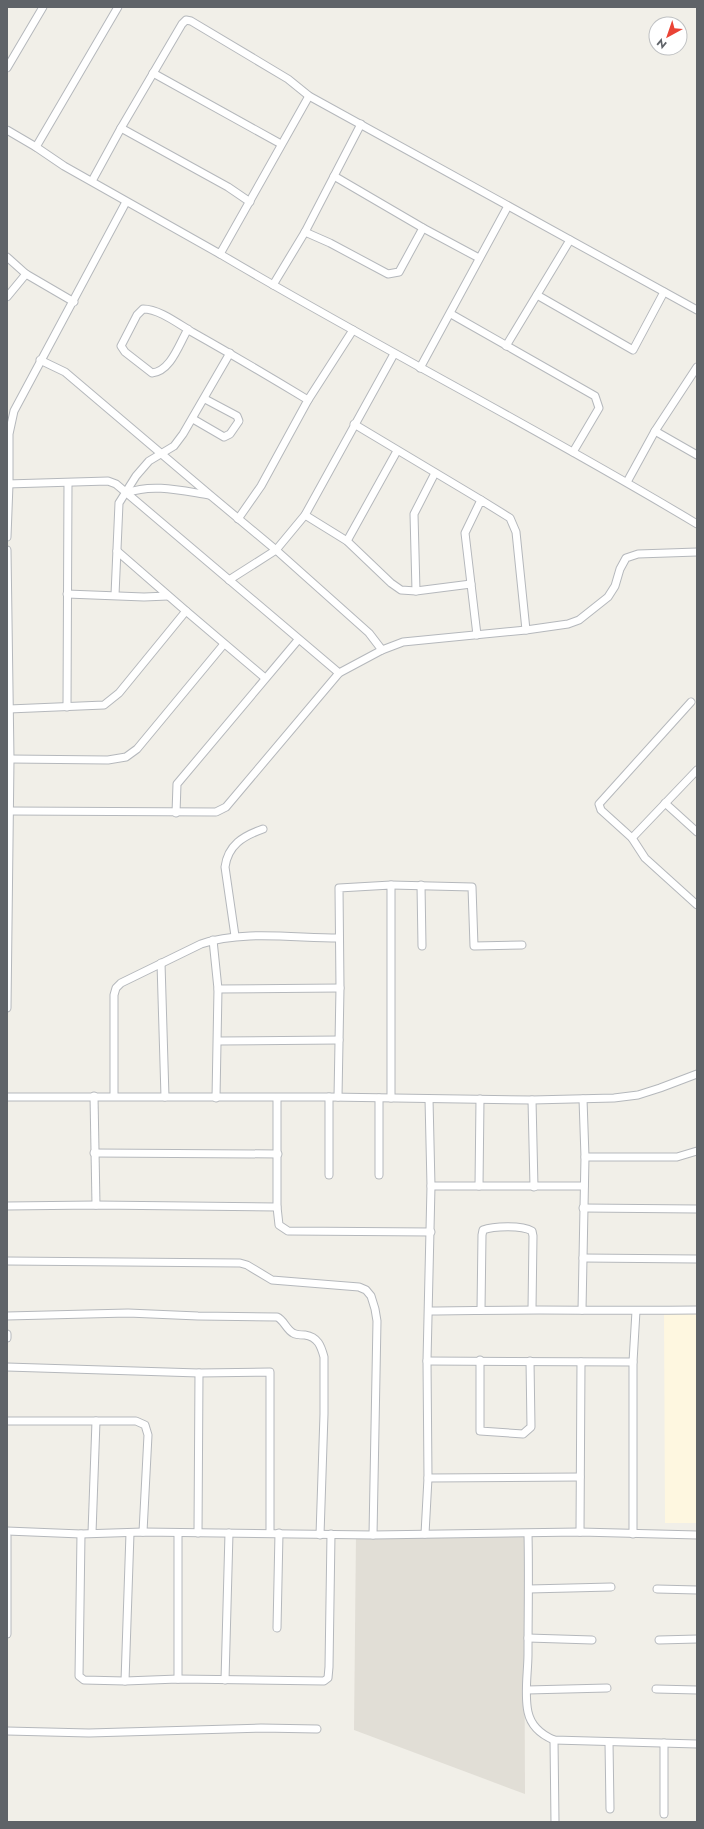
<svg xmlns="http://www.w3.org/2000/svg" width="704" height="1829" viewBox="0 0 704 1829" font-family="Jost,sans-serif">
<rect width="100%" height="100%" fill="#f1efe8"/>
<path fill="#fef7e0" d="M664,1308H697V1523H665Z"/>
<path fill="#e1ded6" d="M524,1532L525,1794L354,1730L356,1533Z"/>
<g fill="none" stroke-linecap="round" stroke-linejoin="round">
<defs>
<g id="minor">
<path d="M7,68L43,7"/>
<path d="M153,73L281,144"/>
<path d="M121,128L182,24L186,20L191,21L288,79L309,96L697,310"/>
<path d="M7,130L36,147L64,166L220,254L309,96"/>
<path d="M36,147L118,7"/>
<path d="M334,176L423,228L479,258"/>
<path d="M92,181L121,128L228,187L250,202"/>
<path d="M305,232L330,243L388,274L399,272L423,228"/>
<path d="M220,254C377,347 541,430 697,524"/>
<path d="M7,257L26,274L74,302"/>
<path d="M273,285L305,232L361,124"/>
<path d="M537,295L633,350L664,292"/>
<path d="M7,297L26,274"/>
<path d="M451,314L595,396L599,408L573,452"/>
<path d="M188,329C179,344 171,371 152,373L125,352L121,346L137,315L143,309C159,309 177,323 192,332C231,354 270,377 308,400L261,486L238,519"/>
<path d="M506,346L570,240"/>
<path d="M40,360L65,372L210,495L276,550L369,633L382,650"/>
<path d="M420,368L508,206"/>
<path d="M308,400L353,330"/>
<path d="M193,419L224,437L230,434L239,421L237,416L205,399"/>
<path d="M354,424L481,500"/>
<path d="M655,431L697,455"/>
<path d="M627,482L655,431L697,367"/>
<path d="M7,484L108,481L116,484L339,673"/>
<path d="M127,493C152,483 183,491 209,495"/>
<path d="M305,515L347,541L391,583L401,590L416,591L471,584"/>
<path d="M7,537L9,484V434L14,411L126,202"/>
<path d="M347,541L397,451"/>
<path d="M7,550L10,759L7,1008"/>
<path d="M117,551L186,611L265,678"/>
<path d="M229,580L276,550L305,515L394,354"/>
<path d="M416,591L414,514L435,473"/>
<path d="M67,594L144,597L168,596"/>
<path d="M115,595L119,503L136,476L149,461L174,446L183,434L230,353"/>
<path d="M477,635L465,533L481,500L510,518L516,532L526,630"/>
<path d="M67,707L68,483"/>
<path d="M9,709L104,705L119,693L186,611"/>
<path d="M10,759L108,760L126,757L137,749L224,644"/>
<path d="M697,770L632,838L645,858L697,905"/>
<path d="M665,803L697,832"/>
<path d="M9,811L216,812L226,807L339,673L382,650L403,642L526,630L568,624L579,620L608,597L615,586L620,569L626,558L638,554L697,552"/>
<path d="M176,813L177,784L298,640"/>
<path d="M632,838L601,810L599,804L691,702"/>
<path d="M391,885L472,887L474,946L522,945"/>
<path d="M421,885L422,946"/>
<path d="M235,936L225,867C228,845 243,836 263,829"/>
<path d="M213,940L218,989L216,1098"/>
<path d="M161,963L165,1097"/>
<path d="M218,989L340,988"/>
<path d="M218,1041L339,1040"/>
<path d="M94,1096L96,1205"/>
<path d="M114,1096V995L116,988L121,983L201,944C241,930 295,938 338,938"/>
<path d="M7,1097H329L532,1100L614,1098L638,1095L660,1088L697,1074"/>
<path d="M329,1097V1175"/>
<path d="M338,1097L340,988L339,888L391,885V1098"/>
<path d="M277,1098V1207L279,1225L288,1231L431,1232"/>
<path d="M532,1100L534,1187"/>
<path d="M94,1153L278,1154"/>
<path d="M585,1157H677L697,1151"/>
<path d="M379,1175V1098"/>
<path d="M431,1186H584"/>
<path d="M479,1186L480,1099"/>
<path d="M7,1206L96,1205L277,1207"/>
<path d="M583,1208L697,1209"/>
<path d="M583,1258L697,1259"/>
<path d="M7,1261L240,1263L247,1265L272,1280L359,1287L366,1290L371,1296L375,1309L377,1321L373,1535"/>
<path d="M481,1310L482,1235L483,1230C493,1226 522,1225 532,1231L533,1236L532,1309"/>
<path d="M582,1310L585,1157L583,1099"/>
<path d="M429,1311C518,1309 608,1311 697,1310"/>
<path d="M7,1316L128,1313L198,1316L277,1317C284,1320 286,1329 293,1333C296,1335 301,1335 305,1335C318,1337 321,1346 324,1357V1414L320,1535"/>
<path d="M7,1334V1338"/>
<path d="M480,1360V1431L523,1434L531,1427L530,1361"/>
<path d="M427,1361L633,1362"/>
<path d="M7,1367L199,1373L270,1372V1533"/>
<path d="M7,1421H136L145,1425L148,1435L143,1532"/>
<path d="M428,1478L580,1477"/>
<path d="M7,1531L81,1534L143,1532L373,1535L580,1532L697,1535"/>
<path d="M580,1532L581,1362"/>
<path d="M92,1533L96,1421"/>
<path d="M198,1533L199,1373"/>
<path d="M81,1534L79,1676L84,1680L125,1681L178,1679L324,1681L328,1678L329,1667L331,1534"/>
<path d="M178,1534V1679"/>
<path d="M425,1534L428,1478L427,1361L431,1186L429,1099"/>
<path d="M528,1534C529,1574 528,1614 528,1654C528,1672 524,1694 528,1712C531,1726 542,1735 554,1740L697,1744"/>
<path d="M633,1534V1362L636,1311"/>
<path d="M7,1536V1634"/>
<path d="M529,1589L611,1587"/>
<path d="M657,1589L697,1590"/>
<path d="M277,1628L279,1533"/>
<path d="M528,1638L592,1640"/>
<path d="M659,1640L697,1639"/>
<path d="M225,1680L229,1533"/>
<path d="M125,1681L130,1533"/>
<path d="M656,1689L697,1690"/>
<path d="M527,1690L607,1688"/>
<path d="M7,1731L89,1733L261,1728L317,1729"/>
<path d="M554,1740L555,1822"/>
<path d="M609,1742L610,1809"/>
<path d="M664,1743V1814"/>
</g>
</defs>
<use href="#minor" stroke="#b5b8bc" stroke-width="9"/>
<use href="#minor" stroke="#fff" stroke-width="7"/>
</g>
<rect width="704" height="1829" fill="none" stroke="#5f6368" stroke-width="16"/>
<g transform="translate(668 36) rotate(220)"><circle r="19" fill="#ffffff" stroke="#bfc1c3"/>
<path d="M0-3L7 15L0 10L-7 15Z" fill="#ea4335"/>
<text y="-6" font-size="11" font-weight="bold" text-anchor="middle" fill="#5f6368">N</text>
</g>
</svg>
